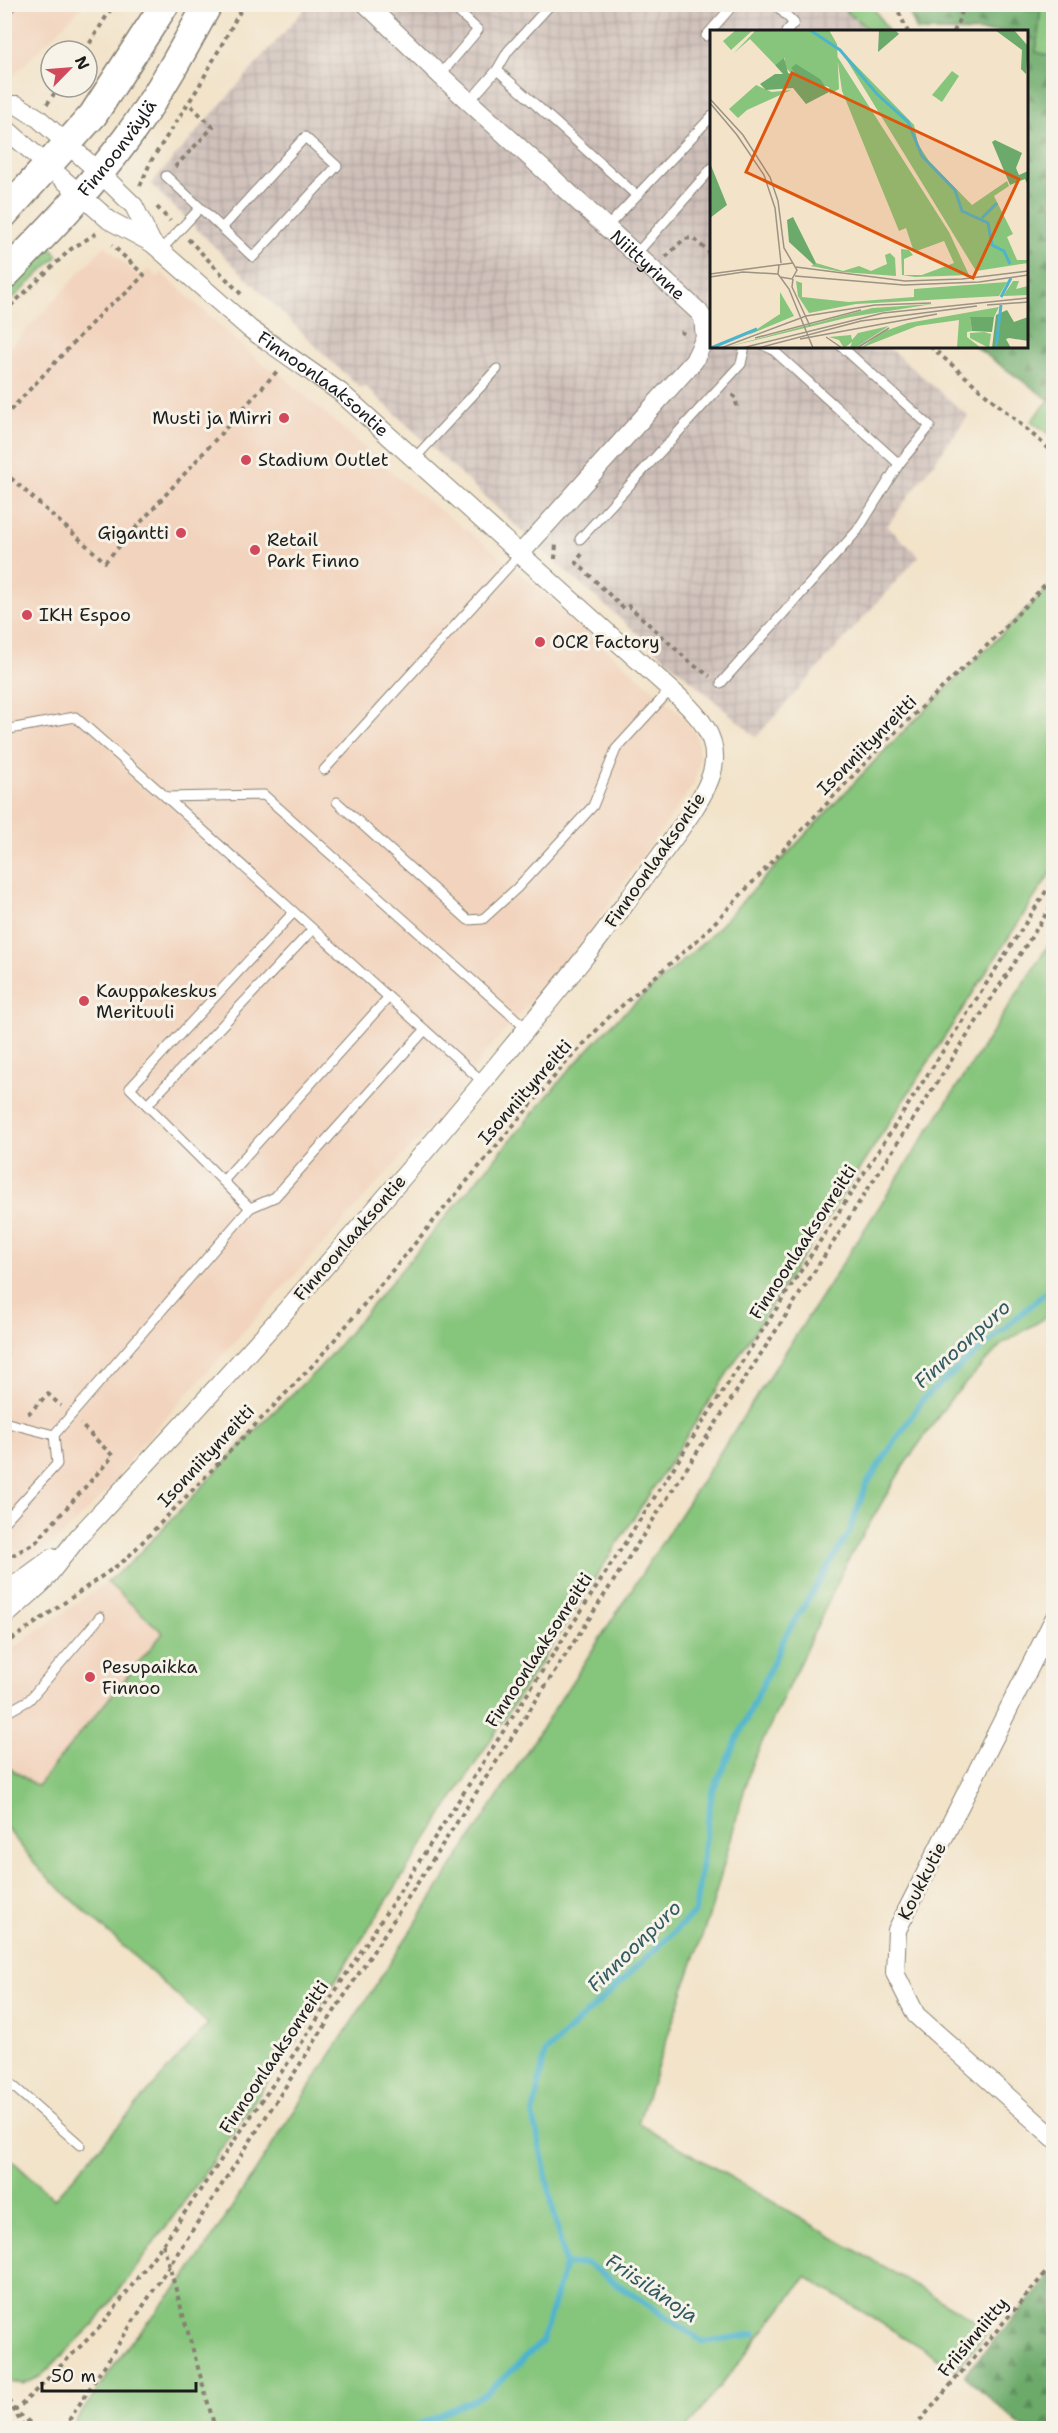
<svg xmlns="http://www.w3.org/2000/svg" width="1058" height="2433" viewBox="0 0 1058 2433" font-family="'Shantell Sans',sans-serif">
<defs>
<pattern id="industrial-grid" width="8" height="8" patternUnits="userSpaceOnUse" patternTransform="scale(1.5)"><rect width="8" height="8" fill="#cfc0ba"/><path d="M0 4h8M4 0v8" fill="none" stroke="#b1a49f"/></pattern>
<pattern id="forest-firs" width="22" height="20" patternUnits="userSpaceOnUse" patternTransform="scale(1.5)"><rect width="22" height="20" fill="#6caa6b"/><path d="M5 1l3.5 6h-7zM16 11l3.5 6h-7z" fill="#588a57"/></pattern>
</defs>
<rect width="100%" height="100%" fill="#f7f3e8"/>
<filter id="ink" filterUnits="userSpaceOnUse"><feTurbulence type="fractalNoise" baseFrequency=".0167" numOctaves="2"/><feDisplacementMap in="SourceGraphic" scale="12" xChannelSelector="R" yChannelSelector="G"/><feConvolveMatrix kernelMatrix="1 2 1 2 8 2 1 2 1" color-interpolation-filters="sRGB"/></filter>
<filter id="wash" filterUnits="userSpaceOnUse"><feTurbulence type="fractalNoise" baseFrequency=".008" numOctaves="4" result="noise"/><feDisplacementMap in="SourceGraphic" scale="24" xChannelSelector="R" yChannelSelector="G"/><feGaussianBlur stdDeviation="1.35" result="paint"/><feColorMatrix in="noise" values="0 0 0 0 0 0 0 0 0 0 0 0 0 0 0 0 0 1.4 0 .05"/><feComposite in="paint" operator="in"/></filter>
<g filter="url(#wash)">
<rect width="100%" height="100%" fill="#f2e3c9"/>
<g fill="#f2d4be">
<path d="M5,5H84L5,84Z"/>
<path d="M105,245L139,277L149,269L157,277L162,273L262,364L281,374L398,478L495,552L679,712L696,733L700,760L694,784L580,945L484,1054L444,1115L407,1151L135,1452L112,1487L59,1538L30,1561L5,1575L4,354Z"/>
<path d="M107,1582L164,1633L37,1786L9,1768L5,1781V1654Z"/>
</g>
<path fill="url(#industrial-grid)" d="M308,5H839L870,31L712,32V346L888,347L968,416L887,526L919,556L756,737L562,568L364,385L361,388L334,364L151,184Z"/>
<g fill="#86c57b" stroke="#51704c" stroke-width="1.5">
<path d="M839,5H872L888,31H870Z"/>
<path d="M1041,5H1053V58L1036,52Z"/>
<path d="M49,245L58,256L5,306L4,294Z"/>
<path d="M1053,396V436L1031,421Z"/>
<path d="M1053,583V869L302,2032L197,2184L97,2321L40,2377L23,2384L9,2382L4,2374L5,2154L54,2199L208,2024L41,1871L5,1826V1781L8,1767L37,1786L163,1633L107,1582L129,1564L265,1420L320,1367L570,1069L615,1021L706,940L887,748Z"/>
<path d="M1053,938V1313L1002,1344L950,1400L904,1465L848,1560L751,1766L712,1907L638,2123L990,2329L956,2369L806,2277L687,2428H75L73,2425L127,2347L190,2272Z"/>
</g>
<g fill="url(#forest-firs)" stroke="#446344" stroke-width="1.5">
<path d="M906,5H1041L1036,52L1054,58V396L1048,399L975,347L1026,346V32L917,31Z"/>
<path d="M1053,2273V2428H1023L964,2375Z"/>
</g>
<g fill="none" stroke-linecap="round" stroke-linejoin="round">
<g stroke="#4db4cc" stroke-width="6">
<path d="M565,2265L586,2263L703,2342L755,2334"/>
<path d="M412,2428L487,2393L542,2342L565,2265L533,2114L545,2053L695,1912L712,1792L787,1633L849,1533L866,1485L923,1399L1054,1285"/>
</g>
</g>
</g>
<g filter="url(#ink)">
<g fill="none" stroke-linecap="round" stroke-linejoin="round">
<defs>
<g id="service">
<path d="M775,4L794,23L786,32"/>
<path d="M4,13L13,4"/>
<path d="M706,36L734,4"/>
<path d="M497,70L635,194"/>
<path d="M440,75L478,30L450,4"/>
<path d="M469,102L497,70L508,51L551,4"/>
<path d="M305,137L337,166L253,257L222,228Z"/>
<path d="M166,176L222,228"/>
<path d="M607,227L712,116"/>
<path d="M160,251L200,208"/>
<path d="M637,253L712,168"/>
<path d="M841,346L930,426L899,464"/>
<path d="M414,459L497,369"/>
<path d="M580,539L741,364L745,346"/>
<path d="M721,683L857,531L899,464L772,349L765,346"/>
<path d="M4,730L75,717L166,797L264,795L527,1029"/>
<path d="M324,770L520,554"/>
<path d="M166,797L483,1082"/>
<path d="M337,802L468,920L483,919L517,888L593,806L616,749L671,689"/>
<path d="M147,1105L312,930"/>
<path d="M223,1181L388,998"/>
<path d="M250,1208L130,1088L293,913"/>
<path d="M4,1422L54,1435"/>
<path d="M4,1522L57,1464L54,1435L250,1208L275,1197L425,1030"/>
<path d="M4,1714L29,1700L100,1617"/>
<path d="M4,2078L80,2145"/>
</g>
<g id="minor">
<path id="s1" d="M366,4L440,75L699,312L703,318L705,338L694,361L520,554"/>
<path d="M4,105H17L38,118L99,172L134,206L152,243"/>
<path id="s2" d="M4,127L109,220L152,243L250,329L340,392L680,698C700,717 719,738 713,768C707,800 661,853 641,882C592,951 537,1016 483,1082C354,1238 218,1388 79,1536L42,1583L4,1617"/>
<path d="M4,1593L52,1558"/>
<path d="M1054,1619L897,1930L895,1973L916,2015L1054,2138"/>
</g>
<g id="primary">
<path d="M4,214L93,115L165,4"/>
<path id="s3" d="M4,276C47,232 90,188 127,138C158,96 183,50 208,4"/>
</g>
</defs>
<use href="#service" stroke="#878072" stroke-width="11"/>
<use href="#minor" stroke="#878072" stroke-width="20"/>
<use href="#primary" stroke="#878072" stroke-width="31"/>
<g stroke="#878072" stroke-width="4" stroke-dasharray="4.5 4.5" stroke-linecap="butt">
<path d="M895,4L908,32"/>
<path d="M954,32L965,4"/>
<path d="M85,51L114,4"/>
<path d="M47,104L59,87"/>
<path d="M175,167L213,127L188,103"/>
<path d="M140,186L151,161L198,88L244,4"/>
<path d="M157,207L170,221"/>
<path d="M188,239L241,294"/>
<path d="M666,257L684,239L693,238L712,255"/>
<path d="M4,312L71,249L97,233"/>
<path d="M680,332L688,335"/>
<path d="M930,346L1054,453"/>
<path d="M732,395L736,398L737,410"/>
<path d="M4,417L106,308L125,294L144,275L112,245"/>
<path d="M4,472L105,562L279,369"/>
<path d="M582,554L576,562L624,609L629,606L692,664L710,676"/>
<path d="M555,559L556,543"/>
<path d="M4,1347L9,1351L4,1357"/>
<path d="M28,1414L48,1394L61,1406"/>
<path d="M4,1560L36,1542L113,1456L80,1424"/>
<path d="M4,1645L125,1560L315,1363L564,1065L610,1016L702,936L883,744L998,635L1054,575"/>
<path d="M163,2244L215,2428"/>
<path d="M4,2392L24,2428"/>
<path d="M37,2428L15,2411L103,2324L163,2244L307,2035L1054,879"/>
<path d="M64,2428L1054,902"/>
<path d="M914,2428L1054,2263"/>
</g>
<use href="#service" stroke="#fff" stroke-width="9"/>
<use href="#minor" stroke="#fff" stroke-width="18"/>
<use href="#primary" stroke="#fff" stroke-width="28"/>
</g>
</g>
<g fill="#d1495b" stroke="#f7f3e8" stroke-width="2">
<circle cx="284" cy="418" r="6"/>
<circle cx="246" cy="460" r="6"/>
<circle cx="181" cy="533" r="6"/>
<circle cx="255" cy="550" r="6"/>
<circle cx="27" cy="615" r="6"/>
<circle cx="540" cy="642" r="6"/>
<circle cx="84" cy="1001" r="6"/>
<circle cx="90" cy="1677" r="6"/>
</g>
<g text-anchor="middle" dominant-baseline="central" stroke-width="6" stroke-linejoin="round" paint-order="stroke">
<g font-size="18" fill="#1c1c1c" stroke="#f7f3e8">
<text stroke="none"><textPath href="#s3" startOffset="171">Finnoonväylä</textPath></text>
<text stroke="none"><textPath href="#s1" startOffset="384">Niittyrinne</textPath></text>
<text stroke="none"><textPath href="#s2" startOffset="411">Finnoonlaaksontie</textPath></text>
<text transform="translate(867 745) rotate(-45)">Isonniitynreitti</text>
<text transform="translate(655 860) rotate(-55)">Finnoonlaaksontie</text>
<text transform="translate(525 1092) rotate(-49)">Isonniitynreitti</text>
<text transform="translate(350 1238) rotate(-49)">Finnoonlaaksontie</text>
<text transform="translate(803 1242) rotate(-57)">Finnoonlaaksonreitti</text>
<text transform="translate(206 1456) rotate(-47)">Isonniitynreitti</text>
<text transform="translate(539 1650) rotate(-57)">Finnoonlaaksonreitti</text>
<text transform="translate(922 1881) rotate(-63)">Koukkutie</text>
<text transform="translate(274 2057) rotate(-56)">Finnoonlaaksonreitti</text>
<text transform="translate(973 2337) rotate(-50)">Friisinniitty</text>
</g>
<g font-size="18" fill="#1c1c1c" stroke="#f7f3e8" text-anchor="start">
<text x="272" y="418" text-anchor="end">Musti ja Mirri</text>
<text x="258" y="460">Stadium Outlet</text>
<text x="169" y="533" text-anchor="end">Gigantti</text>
<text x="267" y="540">Retail<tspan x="267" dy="21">Park Finno</tspan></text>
<text x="39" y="615">IKH Espoo</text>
<text x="552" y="642">OCR Factory</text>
<text x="96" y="991">Kauppakeskus<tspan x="96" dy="21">Merituuli</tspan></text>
<text x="102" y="1667">Pesupaikka<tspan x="102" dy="21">Finnoo</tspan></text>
</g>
<g font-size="20" font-style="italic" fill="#305962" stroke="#f7f3e8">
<text transform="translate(962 1344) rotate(-42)">Finnoonpuro</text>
<text transform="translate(634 1946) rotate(-44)">Finnoonpuro</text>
<text transform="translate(652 2288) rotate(34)">Friisilänoja</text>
</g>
</g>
<g transform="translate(710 30)">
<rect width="318" height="318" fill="#f2e3c9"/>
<path d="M26,0H43L21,20L13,11ZM46,0H119L127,14L129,59L120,64L119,57L86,48L74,36L75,28L65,35L40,9L24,23ZM130,19L204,95L208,114L219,131L262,175L297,151L299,156L284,166L303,204L297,207L307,230H318V233L266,241ZM127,26L239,202L259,245L205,247L192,245L191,219L199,220L203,225L194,229V245H212L244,233L234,211L204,222L196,198L189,201L132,61ZM46,55L62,62L81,60L37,80L28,88L19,79ZM180,223L185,228L186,246L132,242L101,236L106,233L133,241L149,236L161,241L177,234L175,225ZM86,251L92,253V267L139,272L204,267V259L297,252L289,266L146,274L99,283L88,266ZM303,251H309L306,259L318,256V265L293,266ZM70,262L84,286L38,305L70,284ZM223,274L140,287L13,318L162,278ZM289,277L284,287H260L262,301L257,302V307L271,318H247L249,290L207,296L151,318L172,302L198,293ZM179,296L145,318H140L142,312L134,318L129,310L119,307L141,305L142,310L148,303Z" fill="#86c57b"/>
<path d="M169,0H185L189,4L168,22ZM285,0H304L318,16L316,44L311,39L312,20ZM74,28L78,43L87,46L81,38L86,34L110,49L119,62L96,74L83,58L56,60L50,54L65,44H73L65,35ZM285,110L312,123L306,138L309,145L318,141V155L315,149L300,155L282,112ZM0,133L17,175L0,188ZM83,187L106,233L104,235L79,212L77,190ZM297,280L304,292L318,287V311L299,308L296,309L301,318H282L286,285ZM260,287H284L282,302L262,301Z" fill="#6caa6b"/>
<path d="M242,41L249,46L232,72L222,65Z" fill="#86c57b"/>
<path d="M274,302L281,304L279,318L260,308V303Z" fill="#86c57b"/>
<path fill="none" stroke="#4db4cc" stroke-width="3" d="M100,0L130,20L167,64L198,92L212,126L245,160L252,181L278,193L282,215L294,221L300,234M272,188L287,173M291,267L301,248M1,318L47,299M286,318L291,275"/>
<path fill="none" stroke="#9c9384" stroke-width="1.5" d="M0,69L33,105L60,147L68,171L74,218L87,240L82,249L70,247M0,73L27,105L54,145L65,178L71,233M69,235L68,244L79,259L103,318M86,237L195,251L252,249L318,241M0,244L83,233M85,246L194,255L269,252L318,245M0,247L33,242L68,244M83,249L82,257L100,296M277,275L318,272M116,307L132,318M45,308L151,280M90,309L227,284M11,318L96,286L165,275L221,273M32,318L173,283L318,268M48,318L151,291L267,276M147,318L179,298"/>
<path fill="#de560d" fill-opacity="0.15" stroke="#de560d" stroke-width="3" d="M82,43L309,149L263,248L36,142Z"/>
<rect width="318" height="318" fill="none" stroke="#1c1c1c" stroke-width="3"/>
</g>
<rect width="1058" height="2433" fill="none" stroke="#f7f3e8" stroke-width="24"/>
<g transform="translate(69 69) rotate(65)"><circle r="28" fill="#f7f3e8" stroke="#9f9d96" stroke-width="1.5"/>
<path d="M0-4.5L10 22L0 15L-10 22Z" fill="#d1495b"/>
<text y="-9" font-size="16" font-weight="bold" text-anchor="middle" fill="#1c1c1c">N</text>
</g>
<path d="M42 2382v9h154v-9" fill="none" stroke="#1c1c1c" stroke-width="3"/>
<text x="51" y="2382" font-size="18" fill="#1c1c1c" stroke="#f7f3e8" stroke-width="4.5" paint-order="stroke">50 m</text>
</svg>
